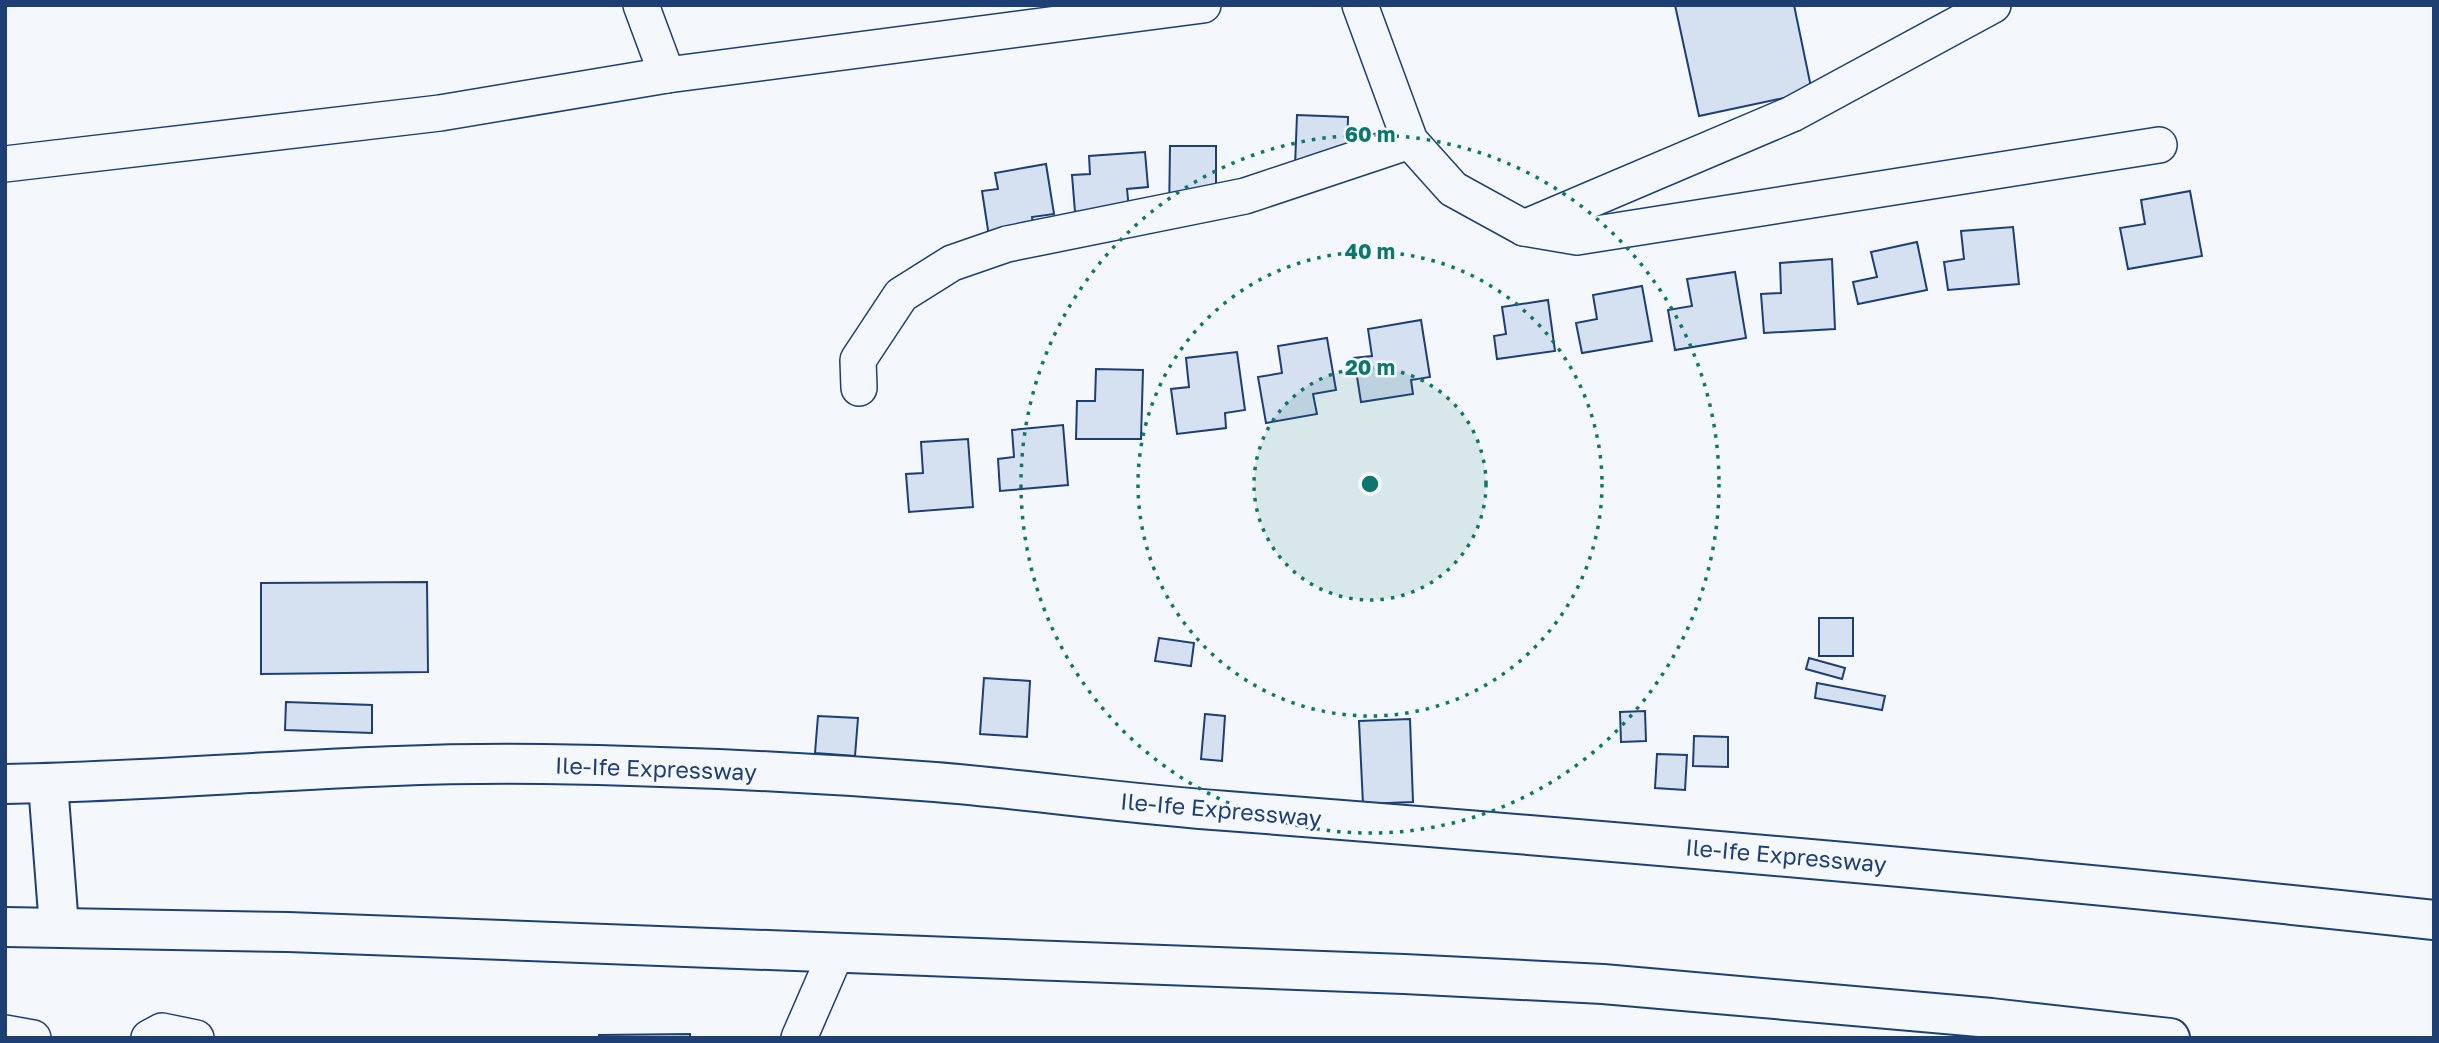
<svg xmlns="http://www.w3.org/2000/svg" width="2439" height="1043" viewBox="0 0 2439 1043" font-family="'Golos Text',sans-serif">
<rect width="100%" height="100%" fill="#f4f7fb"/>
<g fill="#d5e0f0" stroke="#1d3f73" stroke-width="2">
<path d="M1675,5H1794L1812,92L1699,116Z"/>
<path d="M1297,115L1348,117L1347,167L1295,166Z"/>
<path d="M1170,146H1216V219L1169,218Z"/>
<path d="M1145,152L1148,187L1127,189L1129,209L1075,212L1072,175L1090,174L1089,156Z"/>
<path d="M1046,164L1054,214L1032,217L1035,236L990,243L982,191L998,189L995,173Z"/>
<path d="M2190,191L2202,256L2128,269L2120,228L2145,224L2141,200Z"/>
<path d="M2013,227L2019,284L1948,290L1944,262L1964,259L1961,231Z"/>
<path d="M1917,242L1927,290L1858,304L1853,282L1877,277L1871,252Z"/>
<path d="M1832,259L1835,329L1764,333L1761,294L1781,293L1780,263Z"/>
<path d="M1735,272L1746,338L1675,350L1668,310L1692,306L1687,279Z"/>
<path d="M1642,286L1652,341L1582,353L1576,323L1597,319L1593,295Z"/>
<path d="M1548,300L1555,351L1497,359L1494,336L1506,334L1502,307Z"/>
<path d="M1421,320L1430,377L1411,380L1413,394L1361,402L1354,358L1372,356L1368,329Z"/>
<path d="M1327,338L1336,390L1313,394L1317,414L1266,423L1258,377L1282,373L1278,346Z"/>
<path d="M1237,352L1245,410L1225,413L1226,428L1177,434L1171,389L1189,387L1186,358Z"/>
<path d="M1096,369L1143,370L1141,439H1076L1077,401H1095Z"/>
<path d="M1063,425L1068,485L1000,491L998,459L1014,457L1012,430Z"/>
<path d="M968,439L973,507L909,512L906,474L923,473L921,442Z"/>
<path d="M427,582L428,672L261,674V583Z"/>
<rect x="1819" y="618" width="34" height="38"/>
<path d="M1159,638L1194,643L1191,666L1155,661Z"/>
<path d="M1809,658L1845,668L1842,679L1806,669Z"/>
<path d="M984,678L1030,681L1027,737L980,734Z"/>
<path d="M1817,683L1885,696L1882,710L1815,698Z"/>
<path d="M286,702L372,705V733L285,730Z"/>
<path d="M1645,711L1646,741L1621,742L1620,712Z"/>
<path d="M1205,714L1225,716L1222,761L1201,759Z"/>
<path d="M818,716L858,718L855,756L815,753Z"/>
<path d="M1410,719L1413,802L1363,804L1359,721Z"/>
<path d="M1694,736L1728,737V767L1693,766Z"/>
<path d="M1657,754L1687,755L1685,790L1655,788Z"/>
<path d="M690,1034V1038H599V1035Z"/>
</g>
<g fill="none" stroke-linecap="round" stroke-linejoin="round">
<defs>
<g id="street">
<path d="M641,5L667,75"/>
<path d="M1360,5L1410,141L1453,189L1524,228L1577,237L2159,145"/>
<path d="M5,164L440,113L667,75L1203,5"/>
<path d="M1524,228L1792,114L1993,5"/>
<path d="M859,388L858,360L901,295L952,263L1007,244L1245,196L1410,141"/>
<path d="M5,1033L33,1038"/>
<path d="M149,1038L162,1031L196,1038"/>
<path d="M799,1038L836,953"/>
</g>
<g id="highway">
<path d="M5,784C185,781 364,761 543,764C674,766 805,772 935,782C1032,790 1129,804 1227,811C1630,842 2032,876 2434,920"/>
<path d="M48,784L59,927"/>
<path d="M5,927L288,932L1404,974L1603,984L1991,1018L2170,1038"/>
</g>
</defs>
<use href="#street" stroke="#1d3f73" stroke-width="38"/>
<use href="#highway" stroke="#1d3f73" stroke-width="42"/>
<use href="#street" stroke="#f4f7fb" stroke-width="35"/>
<use href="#highway" stroke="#f4f7fb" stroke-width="38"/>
</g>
<circle cx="1370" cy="484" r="116" fill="#0f766e" fill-opacity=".12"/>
<g fill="none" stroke="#0f766e" stroke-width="3.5" stroke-dasharray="3.5 7">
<circle cx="1370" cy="484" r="116"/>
<circle cx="1370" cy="484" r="232"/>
<circle cx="1370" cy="484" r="349"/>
</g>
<g text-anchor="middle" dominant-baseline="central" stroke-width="5" stroke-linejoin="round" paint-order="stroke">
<g font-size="23" fill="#1d3f73" stroke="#f4f7fb">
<text transform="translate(656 768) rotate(2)">Ile-Ife Expressway</text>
<text transform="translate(1221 809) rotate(5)">Ile-Ife Expressway</text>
<text transform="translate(1786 855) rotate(5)">Ile-Ife Expressway</text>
</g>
</g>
<circle cx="1370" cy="484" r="10" fill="#0f766e" stroke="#f4f7fb" stroke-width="3.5"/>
<g font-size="21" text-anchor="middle" font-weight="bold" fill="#0f766e" stroke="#f4f7fb" stroke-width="5" stroke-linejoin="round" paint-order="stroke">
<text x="1370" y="142">60 m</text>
<text x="1370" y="259">40 m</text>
<text x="1370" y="375">20 m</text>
</g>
<rect width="2439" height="1043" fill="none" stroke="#1d3f73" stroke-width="14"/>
</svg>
